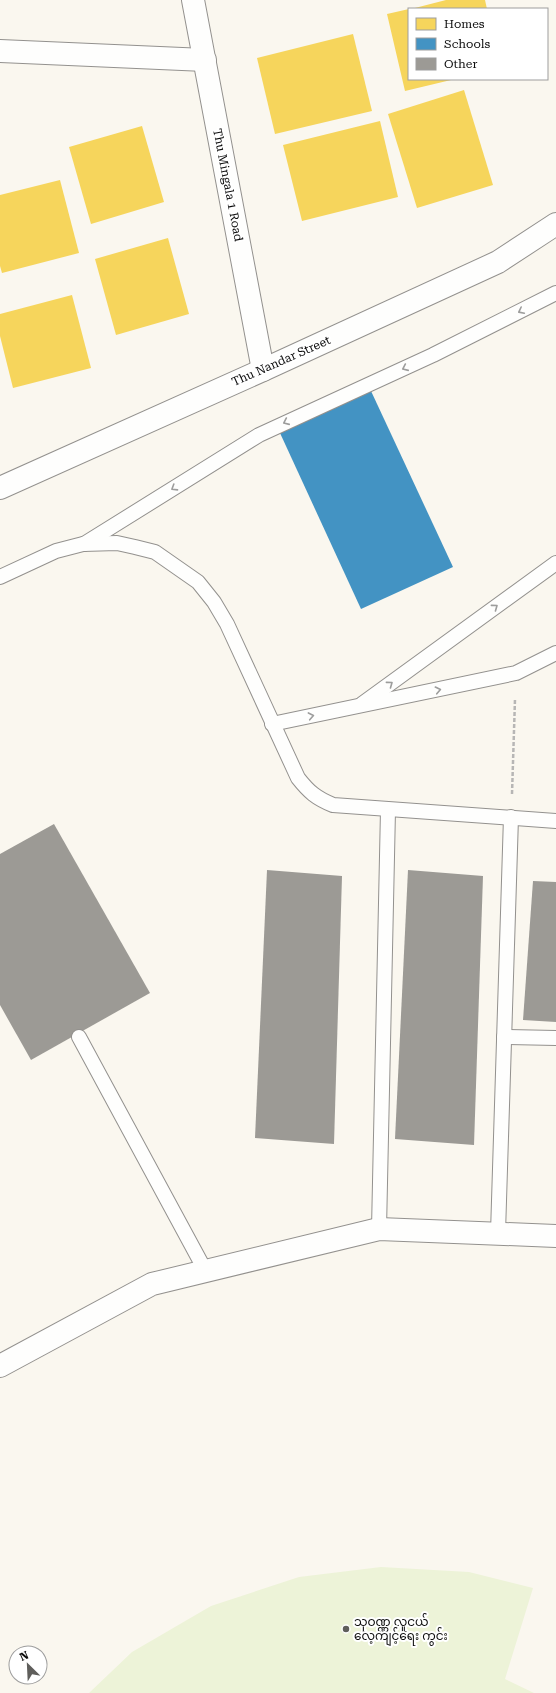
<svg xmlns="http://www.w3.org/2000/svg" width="556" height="1693" viewBox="0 0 556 1693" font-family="'Roboto Serif','Noto Sans Myanmar',serif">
<rect width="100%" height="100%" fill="#faf7ef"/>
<path fill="#edf3d8" d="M381,1567L469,1572L533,1588L505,1679L534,1693H89L132,1652L211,1606L299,1577Z"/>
<g fill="#f6d55c">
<path d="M446,0H485L487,9H411Z"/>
<path d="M409,9V79L451,80L405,91L387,14Z"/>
<path d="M353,34L372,111L275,134L257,58Z"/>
<path d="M464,90L493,185L417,208L388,114Z"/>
<path d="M380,121L398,197L302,221L283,145Z"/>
<path d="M142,126L164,202L91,224L69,147Z"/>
<path d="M60,180L79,253L2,273L0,266V195Z"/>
<path d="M168,238L189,314L116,335L95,259Z"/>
<path d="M72,295L91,368L13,388L0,336V314Z"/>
</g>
<path fill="#4393c3" d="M371,391L453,567L361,609L280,433Z"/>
<g fill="#9c9a95">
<path d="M54,824L150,993L31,1060L0,1005V854Z"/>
<path d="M267,870L342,876L334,1144L255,1138Z"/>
<path d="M408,870L483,876L474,1145L395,1139Z"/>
<path d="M533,881L556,882V1022L523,1020Z"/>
</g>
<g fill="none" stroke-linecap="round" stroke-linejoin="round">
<defs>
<g id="service">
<path d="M84,544L259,435L433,355L556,293"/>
<path d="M0,577L56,551L83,544L117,543L135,547L155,552L198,582L214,602L227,624L298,778C309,792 316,798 333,805L556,821"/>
<path d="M362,704L556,563"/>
<path d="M272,724L516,673L556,653"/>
<path d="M79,1037L205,1270"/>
<path d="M504,1037L556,1038"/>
<path d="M379,1229L388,810"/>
<path d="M498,1233L511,817"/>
</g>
<g id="minor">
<path d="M193,0L263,370"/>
<path d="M0,51L205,60"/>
<path d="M0,488L263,370L498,262L556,224"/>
<path d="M0,1366L152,1284L379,1229L556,1236"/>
</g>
</defs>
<use href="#service" stroke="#93918e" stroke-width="16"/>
<use href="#minor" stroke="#93918e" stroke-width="24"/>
<path stroke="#b7b6b5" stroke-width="2.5" stroke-dasharray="4 2" stroke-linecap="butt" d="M512,794L515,699"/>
<use href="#service" stroke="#fefefd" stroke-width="14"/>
<use href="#minor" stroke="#fefefd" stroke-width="22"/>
</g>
<defs><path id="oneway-chevron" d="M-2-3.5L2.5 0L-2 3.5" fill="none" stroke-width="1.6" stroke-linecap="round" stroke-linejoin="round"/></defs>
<g stroke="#9d9d9c">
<use href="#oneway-chevron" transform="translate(521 311) rotate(153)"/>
<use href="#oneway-chevron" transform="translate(405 368) rotate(156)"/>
<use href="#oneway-chevron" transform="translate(286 422) rotate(156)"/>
<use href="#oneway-chevron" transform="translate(174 488) rotate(148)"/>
<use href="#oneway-chevron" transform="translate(495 607) rotate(-36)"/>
<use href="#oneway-chevron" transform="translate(390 684) rotate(-36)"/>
<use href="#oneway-chevron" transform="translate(438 690) rotate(-12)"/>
<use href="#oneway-chevron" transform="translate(311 716) rotate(-11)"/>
</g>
<circle fill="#5f5e5b" stroke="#fff" stroke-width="1.5" cx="346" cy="1629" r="4"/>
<g text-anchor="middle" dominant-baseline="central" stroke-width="4" stroke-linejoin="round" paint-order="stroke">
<g font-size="12" fill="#0b0b0b" stroke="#fff">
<text transform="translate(228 185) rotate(79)">Thu Mingala 1 Road</text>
<text transform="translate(281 361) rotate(-24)">Thu Nandar Street</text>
</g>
<g font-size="12" fill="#0b0b0b" stroke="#fff" text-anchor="start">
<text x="354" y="1622">သုဝဏ္ဏ လူငယ်<tspan x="354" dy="14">လေ့ကျင့်ရေး ကွင်း</tspan></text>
</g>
</g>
<rect x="408" y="8" width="140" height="72" fill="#ffffff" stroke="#9d9d9d"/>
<rect x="416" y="18" width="20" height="12" fill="#f6d55c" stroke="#9d9d9d"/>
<text x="444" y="28" font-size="12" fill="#0b0b0b">Homes</text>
<rect x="416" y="38" width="20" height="12" fill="#4393c3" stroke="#9d9d9d"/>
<text x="444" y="48" font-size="12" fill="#0b0b0b">Schools</text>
<rect x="416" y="58" width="20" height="12" fill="#9c9a95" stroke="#9d9d9d"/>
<text x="444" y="68" font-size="12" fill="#0b0b0b">Other</text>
<g transform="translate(28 1665) rotate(336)"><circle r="19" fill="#ffffff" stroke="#9d9d9d"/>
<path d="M0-3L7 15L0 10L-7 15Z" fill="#5f5e5b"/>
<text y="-6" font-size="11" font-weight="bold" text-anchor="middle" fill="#0b0b0b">N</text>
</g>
</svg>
